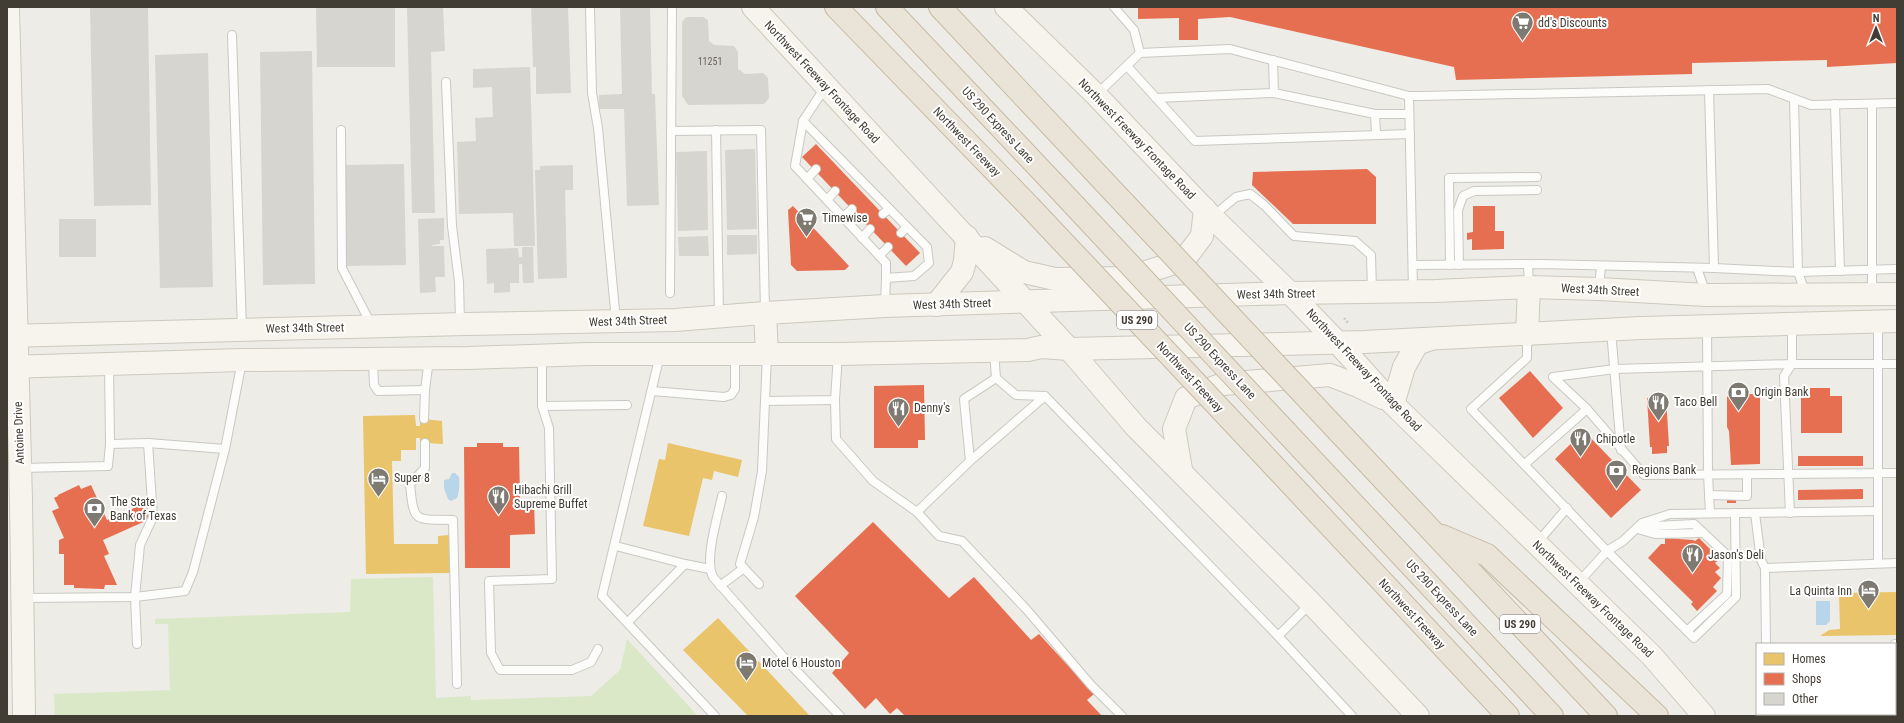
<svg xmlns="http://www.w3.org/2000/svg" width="1904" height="723" viewBox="0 0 1904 723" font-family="'Roboto Condensed',sans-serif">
<rect width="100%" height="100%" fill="#eeece6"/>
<path fill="#dae8c7" d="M433,577L436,698L471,696V700L591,696L620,670L627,639L698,716H55L54,694L170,690L168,624H155V619L350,612L351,579Z"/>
<g fill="#b8d5ea">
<path d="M452,473H455L459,477C460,480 459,496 457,498L451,501L448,499L444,488V480L449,479Z"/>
<path d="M1816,601H1830V621L1826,625H1816Z"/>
</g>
<g fill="#e9c46a">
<path d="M415,415L416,426H420V422L424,419L442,421L443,444L425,443L420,445V438H416V450H401V461H392L394,544H438V536L449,535L450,573L366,574L363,416Z"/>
<path d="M668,443L742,460L738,477L714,471L712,480L703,478L689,536L643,526L659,459L665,460Z"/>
<path d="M1897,592V635L1820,636L1829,630L1840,629L1839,593Z"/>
<path d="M718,618L810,716H748L683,650Z"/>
</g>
<g fill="#e76f51">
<path d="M1138,7H1897V63L1827,67V60L1692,63V74L1456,80L1454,67L1230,17L1198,19V40H1179V18L1138,19Z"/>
<path d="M816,144L920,253L906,266L802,157Z"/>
<path d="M1367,169L1376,177V224H1293L1252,185L1253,172Z"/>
<path d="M793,206L849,266L845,270L797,271L791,265L788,210Z"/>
<path d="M1473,206H1495V231H1504V249L1472,250V239L1467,240V233L1473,232Z"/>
<path d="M1530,371L1563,408L1533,438L1499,398Z"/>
<path d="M924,385L925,440H918V448H874V386Z"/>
<path d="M1810,388H1830V396H1842V433H1801V396H1810Z"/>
<path d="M1730,394H1755L1760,398V464L1731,465L1729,431L1727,427V397Z"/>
<path d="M1666,397L1669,446H1667V453L1652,454V447H1650L1647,398Z"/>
<path d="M1584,431L1641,490L1611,518L1555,459Z"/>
<path d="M477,443H503V447H519L520,500H534L535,534L510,535V568H465L464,447H477Z"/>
<rect x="1798" y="456" width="65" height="10"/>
<path d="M79,485L81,489L91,485L107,520L150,501V519L103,540L109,554L104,556L117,585H105L104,589L74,588V585H64V554H59V540L64,538L52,511L59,508L54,498L58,496V495Z"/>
<path d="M1863,489V499L1798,500V490Z"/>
<path d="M1727,497L1736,498V503H1727Z"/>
<path d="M873,522L949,598L974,577L1031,640L1039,634L1094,694L1087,700L1102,716H905L897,708L890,714L876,698L865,709L832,673L849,653L795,596Z"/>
<path d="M1665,538L1693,540L1695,541L1699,538L1720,559L1715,563L1720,568L1715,572L1721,578L1713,587L1717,591L1697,611L1691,604L1693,602L1648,558L1661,544H1665Z"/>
</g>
<g fill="#d7d5cf">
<path d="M90,7H148L151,205L94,206Z"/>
<path d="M316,7H395V67H317Z"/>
<path d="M407,7H443L445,51L431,52L435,213H412Z"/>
<path d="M531,7H568L571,93L536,94V67H533Z"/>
<path d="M620,7H650L652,94H655L659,205L627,206L624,109H599V95L622,94Z"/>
<path d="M686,17H703L708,20L709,41L714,45L734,46L738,52V69L745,74L763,73L768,78L769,98L764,104L688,105L682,96V22Z"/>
<path d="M312,51L315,284L263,285L260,52Z"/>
<path d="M208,53L213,287L160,288L155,55Z"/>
<path d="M530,67L535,246H514L513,213L459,214L457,142L476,141L475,118L493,117L492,87L473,88V69Z"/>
<path d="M755,149L757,229L727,230L725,150Z"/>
<path d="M707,151L708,230L678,231L676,152Z"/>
<path d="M404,164L406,265L346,266L344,165Z"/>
<path d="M573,165V190H565L567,278L538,279L535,170H540V166Z"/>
<path d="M444,218V240H440V244L432,245V246H444L445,277H435L436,292L420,293L418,219Z"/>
<rect x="59" y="219" width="37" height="38"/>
<path d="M727,235H757V254L727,255Z"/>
<path d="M708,236L709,256H679L678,237Z"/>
<path d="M522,247H533L534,283H523L522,264H519V283H510V292L494,293V283L487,284L486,249L518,248L519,257H522Z"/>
</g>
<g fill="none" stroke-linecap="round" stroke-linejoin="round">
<defs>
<g id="service">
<path d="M1114,7L1134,30L1140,53"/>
<path d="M590,8L592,93L598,128L616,321"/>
<path d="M232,35L242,329"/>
<path d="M1273,60L1274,93L1375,114L1376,134"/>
<path d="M1127,66L1195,141L1410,134"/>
<path d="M446,82L452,226L459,282L460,323"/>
<path d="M826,86L803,121L795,166L886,263V278"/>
<path d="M1096,95L1140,53L1230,49L1409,96H1419L1768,89L1811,105L1897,103"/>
<path d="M1409,96L1413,291"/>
<path d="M1156,98L1274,93"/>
<path d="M1794,99L1798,272L1805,292"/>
<path d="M1835,104L1840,271"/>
<path d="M1872,104V293"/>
<path d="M1375,114H1409"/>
<path d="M803,121L927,247L929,263L914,276L886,278L885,305"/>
<path d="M341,130L342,268L371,324"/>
<path d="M716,130L719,316"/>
<path d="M671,131L761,130L765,311"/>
<path d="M807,179L816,169"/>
<path d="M827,200L835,191"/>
<path d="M883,214L889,209"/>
<path d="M1213,216L1236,197L1250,194L1264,205L1294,236L1355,241L1371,255L1372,292"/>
<path d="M843,217L852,209"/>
<path d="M901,233L907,227"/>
<path d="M862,238L870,229"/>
<path d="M879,256L888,247"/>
<path d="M1528,264L1529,286"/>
<path d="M1413,265L1540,264L1714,268L1709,90"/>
<path d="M1450,265L1449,178L1537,177"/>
<path d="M1459,265L1458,210L1463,196L1474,191L1537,190"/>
<path d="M1697,268L1706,294"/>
<path d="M1714,268L1798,272L1897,269"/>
<path d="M1599,289L1601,266"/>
<path d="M670,293L672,7"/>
<path d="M1878,322V563"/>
<path d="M1707,326L1708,474L1710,513"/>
<path d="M1611,330L1621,450"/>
<path d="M1527,336V358L1471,409L1607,551L1694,638L1736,597L1735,513"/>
<path d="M994,352L996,378L1016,395L1045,396L1278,636L1311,603"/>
<path d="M660,355L602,596L715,716"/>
<path d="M767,355L765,401L835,400L838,354"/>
<path d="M542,357V406L549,428L552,579L489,581L491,653L500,670H572L591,662L598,649"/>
<path d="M373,359L374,385L378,391L425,390"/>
<path d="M1553,377L1587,409L1644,475L1897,473"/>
<path d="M1553,377L1615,369L1792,364H1897"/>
<path d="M996,378L964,399L970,461L1045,396"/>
<path d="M652,391L724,397L731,395L735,389V355"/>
<path d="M835,400L836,439L873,481L917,512L939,536L962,541L1027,610L1091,685L1122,716"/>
<path d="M542,406L627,405"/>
<path d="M424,419L425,390L429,359"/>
<path d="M425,443V468L410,484C414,524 414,519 453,520L457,684"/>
<path d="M110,444L148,443L225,449"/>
<path d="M1525,464L1587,409"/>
<path d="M21,468L108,466L110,444L109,364"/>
<path d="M1709,495L1747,496V474"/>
<path d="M722,496C718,516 704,559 713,577L787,661L840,716"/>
<path d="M917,512L970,461"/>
<path d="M1755,513L1761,560L1765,568L1766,644"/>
<path d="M1790,513L1784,376L1792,364V324"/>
<path d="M1638,529L1656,526L1694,524L1728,556L1727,594L1687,631"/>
<path d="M1641,530L1655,534L1703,533"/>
<path d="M1537,543L1567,508"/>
<path d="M616,546L685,564L710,569"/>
<path d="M1765,568L1897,563"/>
<path d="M1578,583L1607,551L1623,541L1642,523L1670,514L1878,511"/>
<path d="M759,584L740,564L754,517L762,471L765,401"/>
<path d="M720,586L744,568"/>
<path d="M23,598L135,597L185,591L193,572L225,449L242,361"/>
<path d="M628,622L685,564"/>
<path d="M1278,636L1352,716"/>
<path d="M137,644L135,597L140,545L153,517L148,443"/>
<path d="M1895,644H1897"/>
</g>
<g id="secondary">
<path d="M8,7L21,500L24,716"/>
<path d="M753,7L1069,349L1136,427L1311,603L1418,716"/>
<path d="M1006,7L1096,95L1212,217L1290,293L1338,343L1393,404L1652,656L1704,716"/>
<path d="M985,248L1024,272L1055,279L1127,278L1184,260L1202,236L1205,209"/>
<path d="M936,305L962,272L965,261L967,237"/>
<path d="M765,313L767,354"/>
<path d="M1527,335L1529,287"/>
<path d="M7,336L465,324L675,320L765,313L885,306L1290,293L1435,291L1529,287L1599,289L1707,295L1897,294"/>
<path d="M7,367L242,360L468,358L588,354H838L1028,350L1041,347L1069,349L1364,342L1641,328L1897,321"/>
<path d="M1393,404L1404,367L1417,344L1431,339"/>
<path d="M1181,469L1174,429L1186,398L1223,384L1330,375L1358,386L1383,398"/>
</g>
<g id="motorway">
<path d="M836,7L1029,206"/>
<path d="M887,7L1074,205"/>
<path d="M940,7L1125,204"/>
<path d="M1338,431L1606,716"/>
<path d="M1286,432L1552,716"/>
<path d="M1244,434L1508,716"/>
<path d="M1442,536L1487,555L1657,716"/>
</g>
</defs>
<use href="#service" stroke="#cac8c2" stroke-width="10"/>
<use href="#secondary" stroke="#ccc9bd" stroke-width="24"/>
<use href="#motorway" stroke="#c5b9a2" stroke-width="24"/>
<path stroke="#cccac6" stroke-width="2.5" stroke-dasharray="2 2" stroke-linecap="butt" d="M1344,318L1349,324"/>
<use href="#service" stroke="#fcfcfb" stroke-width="8"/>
<use href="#secondary" stroke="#f6f4ed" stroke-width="22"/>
<use href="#motorway" stroke="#eae4d8" stroke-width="22"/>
<defs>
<g id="motorway-bridge">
<path d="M1125,204L1338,431"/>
<path d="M1074,205L1286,432"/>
<path d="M1029,206L1244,434"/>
</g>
</defs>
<use href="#motorway-bridge" stroke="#c5b9a2" stroke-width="24" stroke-linecap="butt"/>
<use href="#motorway-bridge" stroke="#eae4d8" stroke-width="22"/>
</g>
<defs>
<symbol id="supermarket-pin" viewBox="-11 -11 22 30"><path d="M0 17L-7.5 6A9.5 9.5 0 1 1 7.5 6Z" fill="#7e7a72" stroke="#fff"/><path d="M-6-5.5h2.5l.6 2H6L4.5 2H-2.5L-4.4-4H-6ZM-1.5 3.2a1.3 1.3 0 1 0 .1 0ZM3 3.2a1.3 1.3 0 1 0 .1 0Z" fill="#fff"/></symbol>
<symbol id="bank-pin" viewBox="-11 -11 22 30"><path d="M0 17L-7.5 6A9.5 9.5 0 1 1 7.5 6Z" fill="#7e7a72" stroke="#fff"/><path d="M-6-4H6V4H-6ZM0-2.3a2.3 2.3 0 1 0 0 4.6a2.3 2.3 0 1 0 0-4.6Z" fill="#fff"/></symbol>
<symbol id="restaurant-pin" viewBox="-11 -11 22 30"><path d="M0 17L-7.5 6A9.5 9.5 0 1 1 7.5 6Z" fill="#7e7a72" stroke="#fff"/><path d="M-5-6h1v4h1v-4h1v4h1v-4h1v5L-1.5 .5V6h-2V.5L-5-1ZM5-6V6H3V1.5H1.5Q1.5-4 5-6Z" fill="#fff"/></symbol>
<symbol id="hotel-pin" viewBox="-11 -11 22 30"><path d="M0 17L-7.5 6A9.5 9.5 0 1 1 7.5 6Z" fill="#7e7a72" stroke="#fff"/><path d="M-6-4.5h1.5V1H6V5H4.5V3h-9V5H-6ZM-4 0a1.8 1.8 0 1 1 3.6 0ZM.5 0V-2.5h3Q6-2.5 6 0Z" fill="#fff"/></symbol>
</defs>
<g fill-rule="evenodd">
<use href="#supermarket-pin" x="1510" y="10" width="25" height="34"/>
<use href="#supermarket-pin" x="794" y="206" width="25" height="34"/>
<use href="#bank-pin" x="1726" y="380" width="25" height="34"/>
<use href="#restaurant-pin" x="1646" y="390" width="25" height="34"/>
<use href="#restaurant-pin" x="886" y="396" width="25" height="34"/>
<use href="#restaurant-pin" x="1568" y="426" width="25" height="34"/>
<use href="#bank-pin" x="1604" y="458" width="25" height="34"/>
<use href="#hotel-pin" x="366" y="466" width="25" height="34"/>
<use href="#restaurant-pin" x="486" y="484" width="25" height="34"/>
<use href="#bank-pin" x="82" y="496" width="25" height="34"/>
<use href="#restaurant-pin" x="1680" y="542" width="25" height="34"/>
<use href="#hotel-pin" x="1856" y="578" width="25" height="34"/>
<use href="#hotel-pin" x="734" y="650" width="25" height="34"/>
</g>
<g text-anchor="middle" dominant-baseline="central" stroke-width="4" stroke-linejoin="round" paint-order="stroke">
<g font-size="10" fill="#68645c">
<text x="710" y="61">11251</text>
</g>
<g fill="#fff" stroke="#7b7771" stroke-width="1">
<rect x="1117" y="311" width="40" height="18" rx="3"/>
<rect x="1500" y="615" width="40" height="18" rx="3"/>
</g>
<g font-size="11" font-weight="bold" fill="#423d34">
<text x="1137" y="320">US 290</text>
<text x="1520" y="624">US 290</text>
</g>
<g font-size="12" fill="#423d34" stroke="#fff" text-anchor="start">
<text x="1538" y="23">dd's Discounts</text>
<text x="822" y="218">Timewise</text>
<text x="1754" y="392">Origin Bank</text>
<text x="1674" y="402">Taco Bell</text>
<text x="914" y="408">Denny's</text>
<text x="1596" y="439">Chipotle</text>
<text x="1632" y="470">Regions Bank</text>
<text x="394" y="478">Super 8</text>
<text x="514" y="490">Hibachi Grill<tspan x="514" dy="14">Supreme Buffet</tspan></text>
<text x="110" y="502">The State<tspan x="110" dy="14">Bank of Texas</tspan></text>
<text x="1708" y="555">Jason's Deli</text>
<text x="1852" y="591" text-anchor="end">La Quinta Inn</text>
<text x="762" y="663">Motel 6 Houston</text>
</g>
<g font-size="12" fill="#423d34" stroke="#fff">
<text transform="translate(822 82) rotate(47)">Northwest Freeway Frontage Road</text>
<text transform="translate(998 125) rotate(47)">US 290 Express Lane</text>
<text transform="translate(1137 139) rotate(46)">Northwest Freeway Frontage Road</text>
<text transform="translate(967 142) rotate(46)">Northwest Freeway</text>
<text transform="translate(1600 290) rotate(3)">West 34th Street</text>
<text transform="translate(1276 294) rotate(-1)">West 34th Street</text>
<text transform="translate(952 304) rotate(-2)">West 34th Street</text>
<text transform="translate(628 321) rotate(-2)">West 34th Street</text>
<text transform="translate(305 328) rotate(-1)">West 34th Street</text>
<text transform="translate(1220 361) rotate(47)">US 290 Express Lane</text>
<text transform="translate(1364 370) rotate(47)">Northwest Freeway Frontage Road</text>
<text transform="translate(1190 377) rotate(47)">Northwest Freeway</text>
<text transform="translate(19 433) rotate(-92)">Antoine Drive</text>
<text transform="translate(1442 598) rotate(47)">US 290 Express Lane</text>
<text transform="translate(1593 599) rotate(44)">Northwest Freeway Frontage Road</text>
<text transform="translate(1412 614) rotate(47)">Northwest Freeway</text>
</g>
</g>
<rect width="1904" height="723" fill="none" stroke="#423d34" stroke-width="16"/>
<rect x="1756" y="643" width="140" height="72" fill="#ffffff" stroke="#b3b1ae"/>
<rect x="1764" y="653" width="20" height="12" fill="#e9c46a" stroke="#b3b1ae"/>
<text x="1792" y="663" font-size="12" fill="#423d34">Homes</text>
<rect x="1764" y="673" width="20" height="12" fill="#e76f51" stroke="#b3b1ae"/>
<text x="1792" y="683" font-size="12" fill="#423d34">Shops</text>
<rect x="1764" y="693" width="20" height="12" fill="#d7d5cf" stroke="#b3b1ae"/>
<text x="1792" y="703" font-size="12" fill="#423d34">Other</text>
<g transform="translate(1876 28)" stroke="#ffffff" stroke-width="3" paint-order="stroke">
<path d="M0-3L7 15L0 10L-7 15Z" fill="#423d34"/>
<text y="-6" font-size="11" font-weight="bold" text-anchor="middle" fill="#423d34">N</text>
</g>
</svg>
